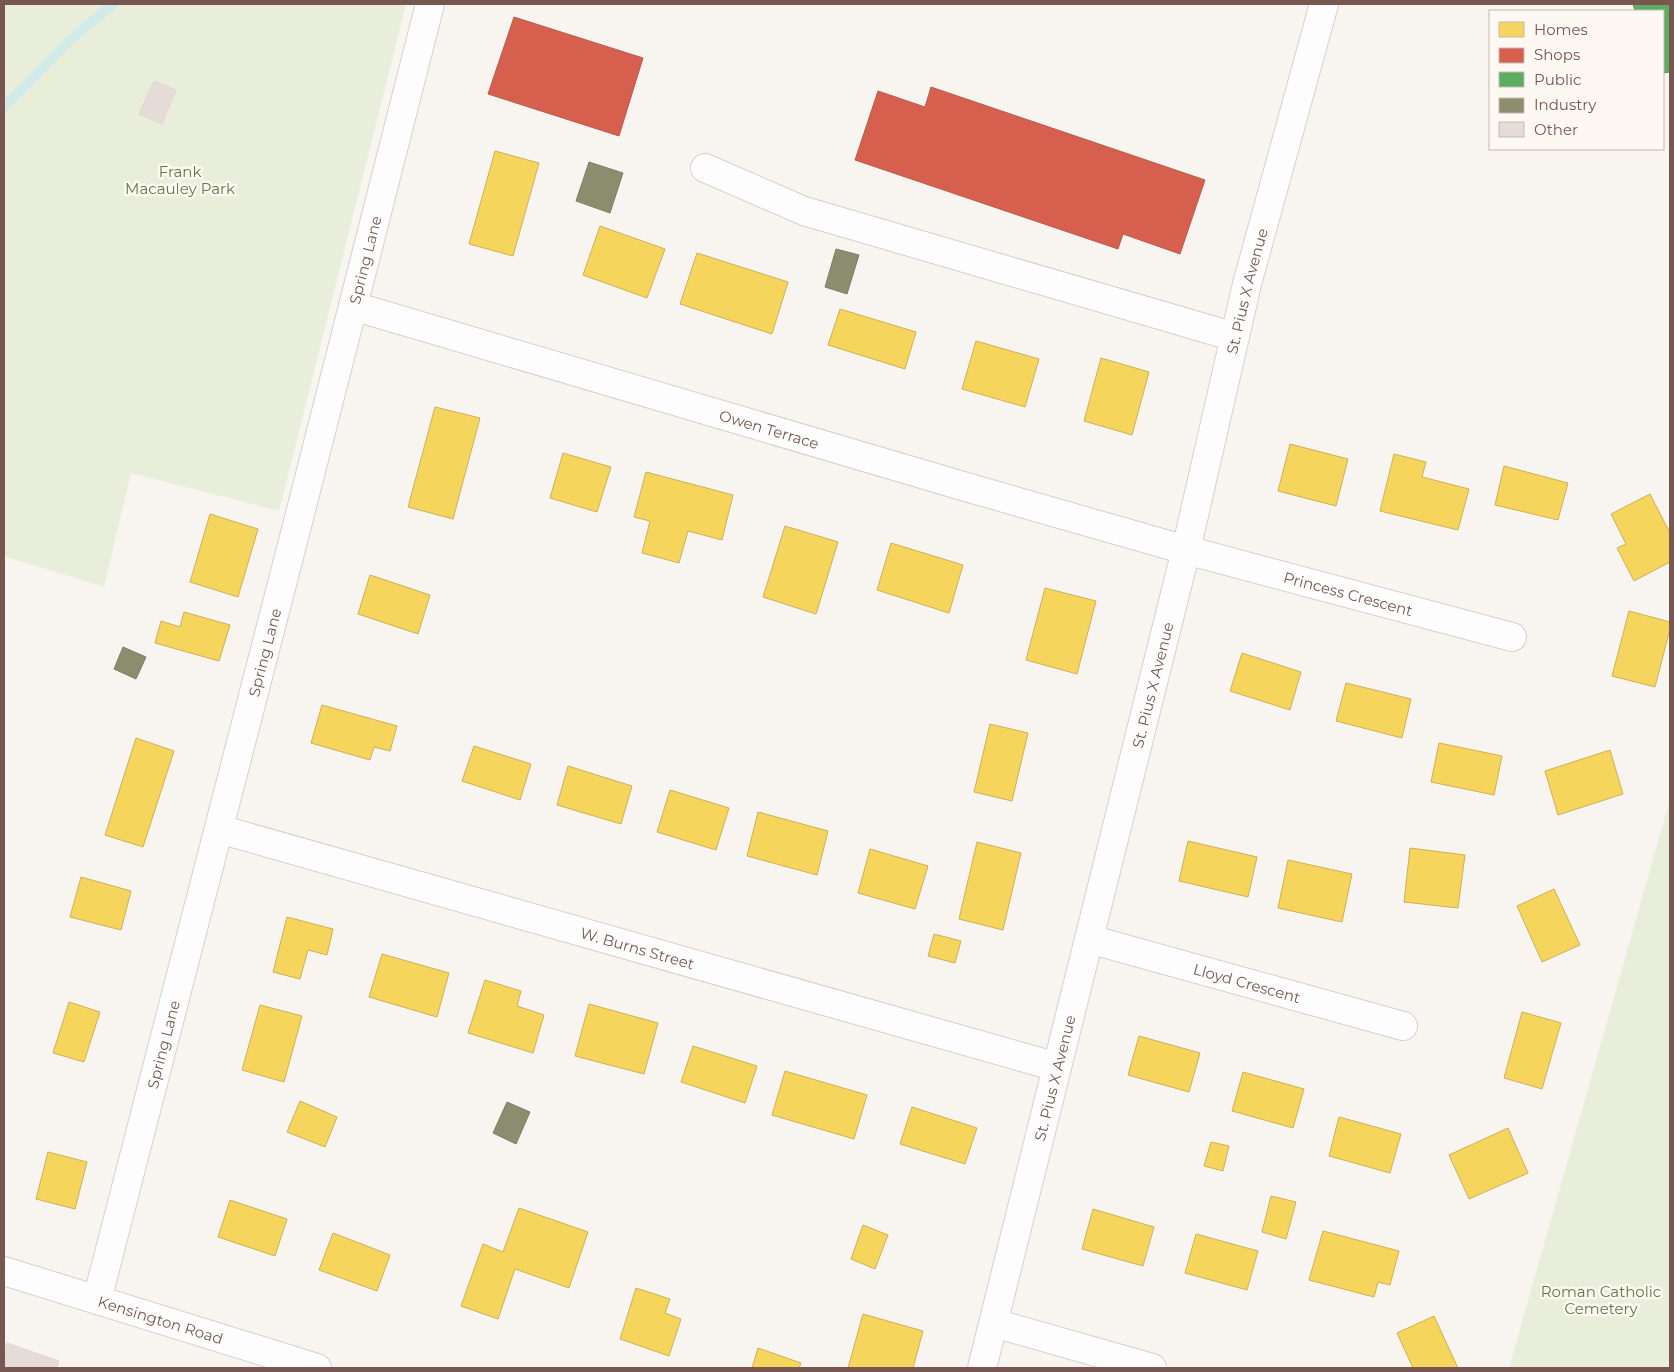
<svg xmlns="http://www.w3.org/2000/svg" width="1674" height="1372" viewBox="0 0 1674 1372" font-family="Montserrat,sans-serif">
<rect width="100%" height="100%" fill="#f8f4f0"/>
<g fill="#e9eedb">
<path d="M4,4H406L279,511L131,473L104,587L4,556Z"/>
<path d="M1670,799V1368H1509Z"/>
</g>
<g fill="#f6d55c" stroke="#d0af58">
<path d="M495,151L539,163L513,256L469,244Z"/>
<path d="M600,226L665,249L647,298L583,275Z"/>
<path d="M697,253L788,282L772,334L680,304Z"/>
<path d="M840,309L916,332L905,369L828,345Z"/>
<path d="M976,341L1039,359L1025,407L962,389Z"/>
<path d="M1101,358L1149,372L1132,435L1084,421Z"/>
<path d="M435,407L480,418L453,519L408,507Z"/>
<path d="M1290,444L1348,459L1336,506L1278,491Z"/>
<path d="M563,453L611,467L597,512L550,498Z"/>
<path d="M1394,454L1426,462L1422,477L1469,489L1458,530L1380,511Z"/>
<path d="M1504,466L1568,483L1558,520L1495,505Z"/>
<path d="M646,472L733,495L722,540L688,531L679,563L642,553L650,521L634,517Z"/>
<path d="M1650,494L1670,533V562L1634,581L1617,548L1626,544L1611,514Z"/>
<path d="M210,514L258,529L238,597L190,582Z"/>
<path d="M785,526L838,542L816,614L763,597Z"/>
<path d="M891,543L963,565L949,613L877,590Z"/>
<path d="M370,575L430,595L418,634L358,614Z"/>
<path d="M1045,588L1096,601L1077,674L1026,660Z"/>
<path d="M1629,611L1670,622V629L1655,687L1612,676Z"/>
<path d="M184,612L230,625L219,661L155,643L161,621L180,627Z"/>
<path d="M1242,653L1301,672L1290,710L1230,691Z"/>
<path d="M1346,683L1411,699L1402,738L1336,721Z"/>
<path d="M322,705L397,726L390,751L374,747L370,760L311,743Z"/>
<path d="M990,724L1028,733L1012,801L974,792Z"/>
<path d="M136,738L174,751L143,847L105,835Z"/>
<path d="M1439,743L1502,756L1494,795L1431,782Z"/>
<path d="M474,746L531,764L520,800L462,781Z"/>
<path d="M1610,750L1623,794L1558,815L1545,771Z"/>
<path d="M568,766L632,786L621,824L557,805Z"/>
<path d="M670,790L729,808L716,850L657,832Z"/>
<path d="M758,812L828,831L817,875L747,856Z"/>
<path d="M1188,841L1257,857L1248,897L1179,881Z"/>
<path d="M977,842L1021,853L1003,930L959,919Z"/>
<path d="M1410,848L1465,855L1458,908L1404,902Z"/>
<path d="M870,849L928,866L915,909L858,893Z"/>
<path d="M1288,860L1352,874L1342,922L1278,908Z"/>
<path d="M81,877L131,891L121,930L70,917Z"/>
<path d="M1554,889L1580,945L1542,962L1517,906Z"/>
<path d="M287,917L333,929L327,955L308,950L300,979L273,972Z"/>
<path d="M934,934L961,941L955,963L928,956Z"/>
<path d="M382,954L449,973L437,1017L369,997Z"/>
<path d="M485,980L521,991L517,1006L544,1015L533,1053L468,1033Z"/>
<path d="M69,1002L100,1012L84,1062L53,1053Z"/>
<path d="M589,1004L658,1023L644,1074L575,1056Z"/>
<path d="M260,1005L302,1016L284,1082L242,1070Z"/>
<path d="M1522,1012L1561,1023L1542,1089L1504,1078Z"/>
<path d="M1139,1036L1200,1053L1189,1092L1128,1075Z"/>
<path d="M693,1046L757,1066L745,1103L681,1082Z"/>
<path d="M785,1071L867,1095L854,1139L772,1115Z"/>
<path d="M1243,1072L1304,1089L1293,1128L1232,1111Z"/>
<path d="M300,1101L337,1117L325,1147L287,1132Z"/>
<path d="M912,1107L977,1128L965,1164L900,1144Z"/>
<path d="M1339,1117L1401,1134L1390,1173L1329,1156Z"/>
<path d="M1508,1128L1528,1173L1469,1199L1449,1155Z"/>
<path d="M1211,1142L1229,1146L1223,1171L1204,1166Z"/>
<path d="M48,1152L87,1162L75,1209L36,1199Z"/>
<path d="M1271,1196L1296,1202L1286,1239L1262,1232Z"/>
<path d="M230,1200L287,1219L275,1256L218,1237Z"/>
<path d="M519,1208L588,1232L569,1288L515,1269L498,1319L461,1306L483,1244L503,1252Z"/>
<path d="M1093,1209L1154,1227L1143,1266L1082,1249Z"/>
<path d="M863,1225L888,1235L875,1269L851,1259Z"/>
<path d="M1323,1231L1399,1251L1390,1285L1378,1282L1374,1297L1309,1280Z"/>
<path d="M333,1233L390,1255L377,1291L319,1270Z"/>
<path d="M1196,1234L1258,1251L1247,1290L1185,1273Z"/>
<path d="M636,1288L670,1299L665,1313L681,1319L669,1356L620,1339Z"/>
<path d="M863,1314L923,1331L913,1368H848Z"/>
<path d="M1434,1316L1458,1368H1413L1397,1333Z"/>
<path d="M758,1348L801,1363L799,1368H752Z"/>
</g>
<g fill="#d6604d" stroke="#ba5d4e">
<path d="M514,17L643,58L619,136L488,94Z"/>
<path d="M931,87L1205,180L1180,254L1123,234L1118,249L855,160L878,91L925,107Z"/>
</g>
<path fill="#5aae61" stroke="#63945c" d="M1633,4H1670V72L1663,73V11H1635Z"/>
<g fill="#8c8c6e" stroke="#867c65">
<path d="M589,162L623,173L610,213L576,201Z"/>
<path d="M836,249L859,255L847,294L825,287Z"/>
<path d="M123,647L146,657L136,679L114,669Z"/>
<path d="M507,1102L530,1112L516,1144L493,1133Z"/>
</g>
<g fill="none" stroke-linecap="round" stroke-linejoin="round">
<path stroke="#d2eae8" stroke-width="10" d="M4,107L68,42L113,4"/>
</g>
<g fill="#e5dcd7" stroke="#e1d6d2">
<path d="M154,81L176,90L162,124L139,114Z"/>
<path d="M7,1343L59,1361L57,1368H4V1353Z"/>
</g>
<g fill="none" stroke-linecap="round" stroke-linejoin="round">
<defs>
<g id="minor">
<path d="M705,168L804,211L1235,337"/>
<path id="s1" d="M353,306L966,487L1186,550L1512,637"/>
<path id="s2" d="M219,829L1057,1067"/>
<path id="s3" d="M1089,939L1403,1026"/>
<path id="s4" d="M4,1271L317,1368"/>
<path id="s5" d="M97,1300L299,518L430,4"/>
<path d="M994,1323L1152,1368"/>
<path id="s6" d="M982,1368L1186,550L1247,284L1324,4"/>
</g>
</defs>
<use href="#minor" stroke="#d8cfcc" stroke-width="30"/>
<use href="#minor" stroke="#fefdfd" stroke-width="28"/>
</g>
<g text-anchor="middle" dominant-baseline="central" stroke-width="5" stroke-linejoin="round" paint-order="stroke">
<g font-size="15" fill="#5e7b47" stroke="#fef8f3">
<text x="180" y="171">Frank<tspan x="180" dy="17">Macauley Park</tspan></text>
<text x="1601" y="1291">Roman Catholic<tspan x="1601" dy="17">Cemetery</tspan></text>
</g>
<g font-size="15" fill="#77574f" stroke="#fef8f3">
<text stroke="none"><textPath href="#s5" startOffset="1074">Spring Lane</textPath></text>
<text stroke="none"><textPath href="#s6" startOffset="1109">St. Pius X Avenue</textPath></text>
<text stroke="none"><textPath href="#s1" startOffset="434">Owen Terrace</textPath></text>
<text stroke="none"><textPath href="#s1" startOffset="1036">Princess Crescent</textPath></text>
<text stroke="none"><textPath href="#s5" startOffset="669">Spring Lane</textPath></text>
<text stroke="none"><textPath href="#s6" startOffset="704">St. Pius X Avenue</textPath></text>
<text stroke="none"><textPath href="#s2" startOffset="435">W. Burns Street</textPath></text>
<text stroke="none"><textPath href="#s3" startOffset="164">Lloyd Crescent</textPath></text>
<text stroke="none"><textPath href="#s5" startOffset="264">Spring Lane</textPath></text>
<text stroke="none"><textPath href="#s6" startOffset="299">St. Pius X Avenue</textPath></text>
<text stroke="none"><textPath href="#s4" startOffset="164">Kensington Road</textPath></text>
</g>
</g>
<rect width="1674" height="1372" fill="none" stroke="#77574f" stroke-width="10"/>
<rect x="1489" y="10" width="175" height="140" fill="#fef8f3" stroke="#c8b8b1"/>
<rect x="1499" y="22" width="25" height="15" fill="#f6d55c" stroke="#c8b8b1"/>
<text x="1534" y="35" font-size="15" fill="#77574f">Homes</text>
<rect x="1499" y="48" width="25" height="15" fill="#d6604d" stroke="#c8b8b1"/>
<text x="1534" y="60" font-size="15" fill="#77574f">Shops</text>
<rect x="1499" y="72" width="25" height="15" fill="#5aae61" stroke="#c8b8b1"/>
<text x="1534" y="85" font-size="15" fill="#77574f">Public</text>
<rect x="1499" y="98" width="25" height="15" fill="#8c8c6e" stroke="#c8b8b1"/>
<text x="1534" y="110" font-size="15" fill="#77574f">Industry</text>
<rect x="1499" y="122" width="25" height="15" fill="#e5dcd7" stroke="#c8b8b1"/>
<text x="1534" y="135" font-size="15" fill="#77574f">Other</text>
</svg>
